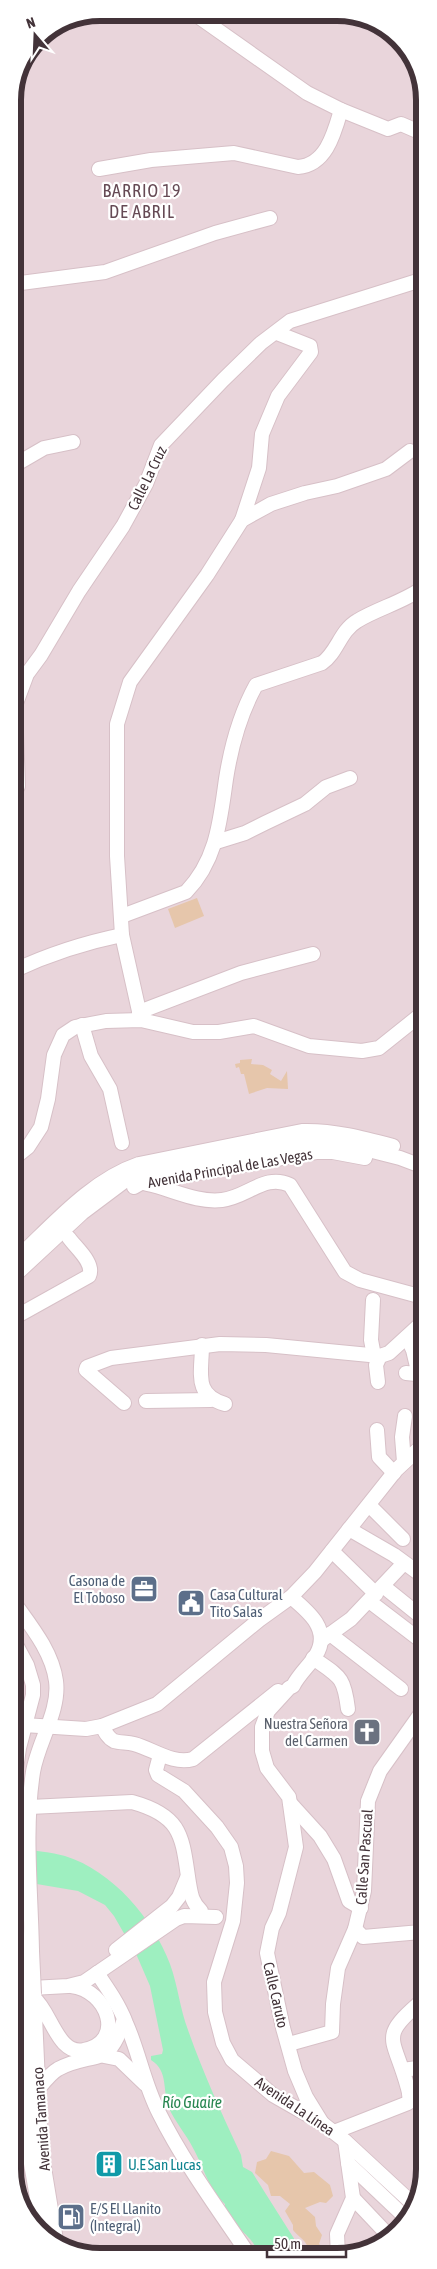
<svg xmlns="http://www.w3.org/2000/svg" width="437" height="2269" viewBox="0 0 437 2269" font-family="'Asap Condensed',sans-serif">
<rect width="100%" height="100%" fill="#f1e3e7"/>
<path fill="#e9d5db" d="M359,15L403,42L424,89V2174L399,2231L348,2256L83,2255L34,2227L13,2180V95L38,38L67,19Z"/>
<g fill="#e6c6ab">
<path d="M197,898L204,916L175,928L168,909Z"/>
<path d="M252,1059L251,1064L263,1065L272,1070L270,1074L281,1081L287,1071L288,1089L267,1088L249,1094L244,1074H241L239,1067L236,1068L235,1064L240,1063V1060Z"/>
<path d="M271,2151L289,2156L304,2173L314,2172L330,2185L333,2196L326,2203L320,2202L305,2208L315,2217L316,2226L322,2235L319,2244L325,2249L324,2256C311,2256 311,2251 305,2242C302,2238 297,2235 293,2230V2225L285,2211L290,2204L280,2196H271L268,2185L255,2173L257,2162L266,2159Z"/>
</g>
<path fill="#9eefc0" d="M21,1849C35,1851 51,1852 65,1856C113,1871 153,1919 170,1964C178,1986 180,2009 188,2030C203,2073 222,2114 241,2155L243,2167L252,2172L305,2256L261,2255C258,2250 254,2244 250,2239C240,2227 224,2221 225,2204C208,2188 204,2168 193,2148C186,2134 175,2122 169,2108C162,2091 169,2071 151,2060V2056L162,2054L163,2050L150,1986L137,1956L114,1916L105,1905L78,1891L13,1880V1851Z"/>
<g fill="none" stroke-linecap="round" stroke-linejoin="round">
<defs>
<g id="minor">
<path d="M199,17L307,93L341,110L388,129L401,124L424,134"/>
<path d="M99,169L151,160L234,153L298,167C326,165 334,134 341,110"/>
<path d="M13,284L105,272L215,233L270,218"/>
<path d="M13,466L44,448L73,442"/>
<path d="M242,520L259,468L262,434L278,396L311,352L310,346L277,333"/>
<path d="M13,795L18,786L15,706L27,674L41,655L79,591L123,526L146,484L161,445L223,380L261,343L290,321L424,279"/>
<path d="M216,842L245,833L265,823L305,804L326,787L350,778"/>
<path d="M122,916L186,892C217,860 220,821 226,779C231,747 240,714 256,685L322,663C337,653 340,631 357,621C378,608 404,602 424,587"/>
<path d="M13,971C49,954 83,943 122,935"/>
<path d="M139,1012L241,973L313,954"/>
<path d="M141,1020L122,935L117,856V724L130,682L207,575L242,520L271,504L305,493L337,486L386,469L410,451"/>
<path d="M82,1025L91,1056L110,1089L122,1143"/>
<path d="M13,1159L28,1147L41,1127L48,1099L54,1055L63,1035L75,1027L106,1021L141,1020L193,1032H219L254,1026L309,1046L362,1051L379,1048L424,1012"/>
<path d="M147,1184C172,1189 196,1203 222,1200C248,1197 265,1173 290,1185L345,1272L360,1280L419,1296L424,1294"/>
<path d="M134,1187L141,1183L316,1152H333L365,1158"/>
<path d="M13,1262C51,1227 89,1181 139,1164L302,1131C333,1130 363,1138 393,1146"/>
<path d="M13,1277L82,1213L126,1180L152,1171L287,1145L337,1142L400,1158L424,1167"/>
<path d="M373,1300L371,1340L374,1356"/>
<path d="M19,1315L89,1276C95,1263 76,1248 69,1238"/>
<path d="M202,1345C202,1372 193,1395 225,1404"/>
<path d="M406,1373L416,1374L418,1371L413,1350L407,1337"/>
<path d="M378,1382L376,1365L380,1356"/>
<path d="M146,1401L211,1400"/>
<path d="M124,1403L86,1370L87,1367L111,1358L220,1344L266,1345L380,1356L389,1353L424,1321"/>
<path d="M377,1430L379,1457L394,1473"/>
<path d="M404,1462L402,1437L405,1416"/>
<path d="M369,1505L403,1539"/>
<path d="M349,1529L394,1555L424,1577"/>
<path d="M332,1551L376,1594"/>
<path d="M383,1586L424,1619"/>
<path d="M291,1597C309,1612 331,1630 316,1655C309,1666 299,1674 293,1686L289,1688L268,1711L262,1727V1751L267,1768L289,1797L296,1847L279,1913L272,1928L267,1953L283,2028L295,2071L306,2097L322,2123"/>
<path d="M13,1601C30,1625 52,1651 56,1681C60,1711 38,1742 33,1772C24,1831 31,1892 32,1951"/>
<path d="M369,1601L424,1643"/>
<path d="M330,1634L401,1689"/>
<path d="M13,1639L27,1665L33,1685V1695L19,1748L13,1790"/>
<path d="M322,1640L351,1619L404,1563"/>
<path d="M313,1658C340,1677 344,1676 348,1709"/>
<path d="M24,1725L86,1729L102,1726L157,1704L259,1620L291,1597L315,1572L396,1470L424,1444"/>
<path d="M102,1726C105,1732 108,1738 114,1741C120,1743 127,1742 134,1744C153,1749 173,1765 193,1759L278,1691"/>
<path d="M160,1755L156,1770L158,1775L184,1791L217,1827L231,1847L236,1866L237,1883L233,1921L214,1982L215,2012L223,2043L232,2060L273,2095L322,2123L345,2141L412,2203"/>
<path d="M290,1803L320,1836L334,1859L349,1901L361,1908"/>
<path d="M30,1807L132,1802C183,1816 182,1837 189,1883C191,1895 192,1902 201,1911"/>
<path d="M13,1850L19,1952"/>
<path d="M355,1929L363,1937L421,1932"/>
<path d="M116,1950L172,1906L179,1897L187,1878"/>
<path d="M97,1973C108,1989 119,2005 126,2023C139,2052 144,2084 159,2113C184,2163 218,2209 249,2255"/>
<path d="M13,1989L68,1986L84,1982L176,1919L184,1916L216,1917"/>
<path d="M34,1994L41,2149L56,2240"/>
<path d="M21,1996L29,2152L43,2232"/>
<path d="M34,1998C51,2012 58,2056 84,2050C126,2042 108,1990 71,1986"/>
<path d="M289,2044L332,2032L333,2004L338,1968L355,1929L364,1891L368,1801L380,1771L424,1709"/>
<path d="M104,2056L119,2059L145,2084"/>
<path d="M403,2070L424,2067"/>
<path d="M39,2088C44,2082 51,2073 58,2069C94,2050 109,2070 124,2019"/>
<path d="M334,2132L408,2103C411,2097 409,2092 407,2085C393,2035 378,2038 424,1999"/>
<path d="M13,2155L37,2150"/>
<path d="M348,2163L405,2217"/>
<path d="M353,2198L389,2236"/>
<path d="M338,2256L337,2234L353,2198L345,2141"/>
</g>
</defs>
<use href="#minor" stroke="#d7c0c7" stroke-width="16"/>
<use href="#minor" stroke="#fff" stroke-width="14"/>
<defs>
<g id="minor-bridge">
<path d="M32,1951L34,1994"/>
<path d="M19,1952L21,1996"/>
</g>
</defs>
<use href="#minor-bridge" stroke="#d7c0c7" stroke-width="16" stroke-linecap="butt"/>
<use href="#minor-bridge" stroke="#fff" stroke-width="14"/>
</g>
<defs>
<symbol id="office-square" viewBox="-11 -11 22 22"><rect x="-9" y="-9" width="18" height="18" rx="4" fill="#5c6f8a" stroke="#fff"/><path d="M-6-3h4V-5.5h4V-3h4V5H-6ZM-1-4.5V-3h2v-1.5ZM-6 0V1H6V0Z" fill="#fff"/></symbol>
<symbol id="civic-square" viewBox="-11 -11 22 22"><rect x="-9" y="-9" width="18" height="18" rx="4" fill="#5c6f8a" stroke="#fff"/><path d="M-.6-6.5H3V-4.5H.6V-3L4-1V1h2V6H-6V1h2V-1L-.6-3ZM-1.2 2.5V6h2.4V2.5Z" fill="#fff"/></symbol>
<symbol id="church-square" viewBox="-11 -11 22 22"><rect x="-9" y="-9" width="18" height="18" rx="4" fill="#6b7280" stroke="#fff"/><path d="M-1.2-6h2.4v3.5h3.3v2.4h-3.3V6h-2.4V-.1h-3.3v-2.4h3.3Z" fill="#fff"/></symbol>
<symbol id="building-square" viewBox="-11 -11 22 22"><rect x="-9" y="-9" width="18" height="18" rx="4" fill="#0f9aa8" stroke="#fff"/><path d="M-4-6H4V6H1V3H-1V6H-4ZM-2.5-4.3h1.7v1.8h-1.7ZM.8-4.3h1.7v1.8H.8ZM-2.5-1h1.7V.8h-1.7ZM.8-1h1.7V.8H.8Z" fill="#fff"/></symbol>
<symbol id="fuel-square" viewBox="-11 -11 22 22"><rect x="-9" y="-9" width="18" height="18" rx="4" fill="#5c6f8a" stroke="#fff"/><path d="M-5.5-6h7V0h2V4h1.3V-2.5L3-4.5l.8-.8L6-3V5H2.5V1h-1V6h-7ZM-4.2-4.7v3.2H.2V-4.7Z" fill="#fff"/></symbol>
</defs>
<g fill-rule="evenodd">
<use href="#office-square" x="128" y="1573" width="32" height="32"/>
<use href="#civic-square" x="175" y="1587" width="32" height="32"/>
<use href="#church-square" x="351" y="1716" width="32" height="32"/>
<use href="#building-square" x="93" y="2148" width="32" height="32"/>
<use href="#fuel-square" x="55" y="2201" width="32" height="32"/>
</g>
<g text-anchor="middle" dominant-baseline="central" stroke-width="4.5" stroke-linejoin="round" paint-order="stroke">
<g font-size="15" fill="#433339" stroke="#fff">
<text transform="translate(147 478) rotate(-64)">Calle La Cruz</text>
<text transform="translate(230 1168) rotate(-10)">Avenida Principal de Las Vegas</text>
<text transform="translate(364 1857) rotate(-86)">Calle San Pascual</text>
<text transform="translate(276 1995) rotate(77)">Calle Caruto</text>
<text transform="translate(295 2106) rotate(34)">Avenida La Línea</text>
<text transform="translate(41 2119) rotate(-94)">Avenida Tamanaco</text>
</g>
<g font-size="15" fill="#4e5e75" stroke="#fff" text-anchor="start">
<text x="125" y="1580" text-anchor="end">Casona de<tspan x="125" dy="17">El Toboso</tspan></text>
<text x="210" y="1594">Casa Cultural<tspan x="210" dy="17">Tito Salas</tspan></text>
<text x="90" y="2208">E/S El Llanito<tspan x="90" dy="17">(Integral)</tspan></text>
</g>
<g font-size="15" fill="#5b616d" stroke="#fff" text-anchor="end">
<text x="348" y="1723">Nuestra Señora<tspan x="348" dy="17">del Carmen</tspan></text>
</g>
<g font-size="15" fill="#0d838f" stroke="#fff" text-anchor="start">
<text x="128" y="2164">U.E San Lucas</text>
</g>
<g font-size="16" font-style="italic" fill="#278650" stroke="#fff">
<text x="192" y="2102">Río Guaire</text>
</g>
<g font-size="18" letter-spacing="1" fill="#664a55" stroke="#fff">
<text x="142" y="190">BARRIO 19<tspan x="142" dy="21">DE ABRIL</tspan></text>
</g>
</g>
<path d="M0 0H437V2269H0ZM100 21H337A79 79 0 0 1 416 100V2169A79 79 0 0 1 337 2248H100A79 79 0 0 1 21 2169V100A79 79 0 0 1 100 21Z" fill="#fff" fill-rule="evenodd"/>
<path fill="none" stroke="#433339" stroke-width="6" d="M100 21H337A79 79 0 0 1 416 100V2169A79 79 0 0 1 337 2248H100A79 79 0 0 1 21 2169V100A79 79 0 0 1 100 21Z"/>
<g transform="translate(35 35) rotate(341)" stroke="#ffffff" stroke-width="4" paint-order="stroke">
<path d="M0-4L9 19L0 12L-9 19Z" fill="#433339"/>
<text y="-8" font-size="14" font-weight="bold" text-anchor="middle" fill="#433339">N</text>
</g>
<path d="M267 2249v8h79v-8" fill="none" stroke="#433339" stroke-width="2.5"/>
<text x="274" y="2249" font-size="15" fill="#433339" stroke="#ffffff" stroke-width="4" paint-order="stroke">50 m</text>
</svg>
